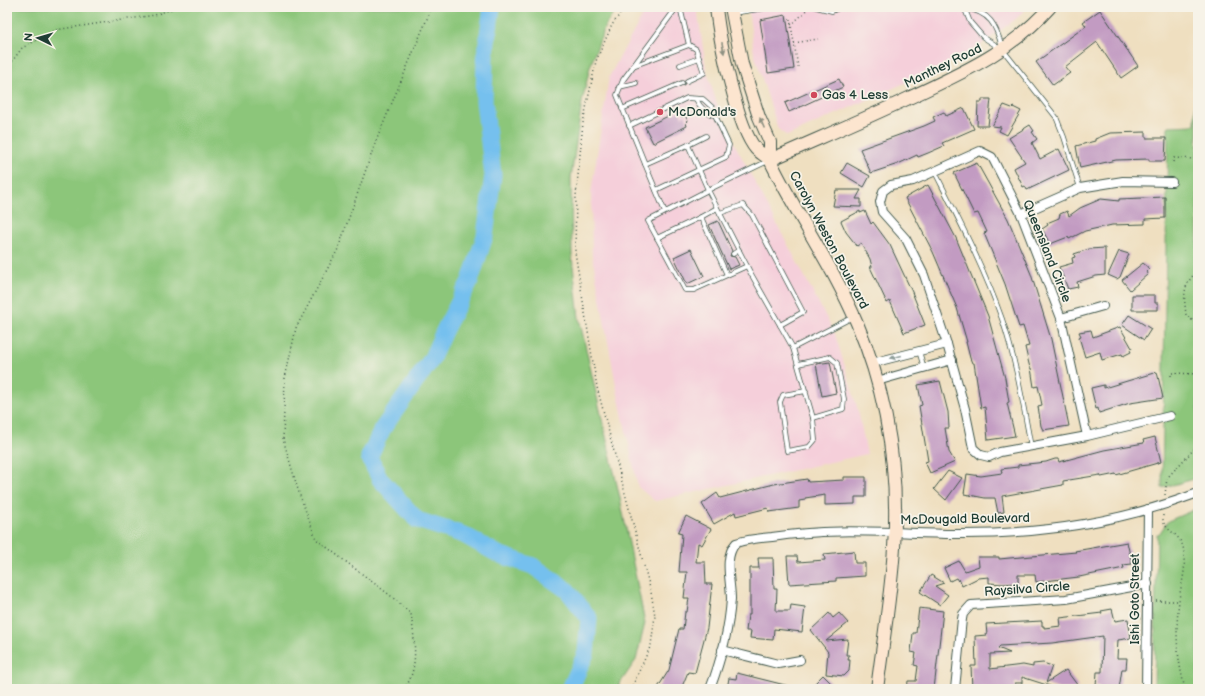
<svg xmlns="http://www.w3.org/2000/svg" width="1205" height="696" viewBox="0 0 1205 696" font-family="'Balsamiq Sans',sans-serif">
<rect width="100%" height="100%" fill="#f7f3e8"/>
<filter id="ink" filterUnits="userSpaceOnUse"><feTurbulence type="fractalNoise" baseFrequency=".025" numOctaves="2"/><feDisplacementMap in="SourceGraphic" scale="8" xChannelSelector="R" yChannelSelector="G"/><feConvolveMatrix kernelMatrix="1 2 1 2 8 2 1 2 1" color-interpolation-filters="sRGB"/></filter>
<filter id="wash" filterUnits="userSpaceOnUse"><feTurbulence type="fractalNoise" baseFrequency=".012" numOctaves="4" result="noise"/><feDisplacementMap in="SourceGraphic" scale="16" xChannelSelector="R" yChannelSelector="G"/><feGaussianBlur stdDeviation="0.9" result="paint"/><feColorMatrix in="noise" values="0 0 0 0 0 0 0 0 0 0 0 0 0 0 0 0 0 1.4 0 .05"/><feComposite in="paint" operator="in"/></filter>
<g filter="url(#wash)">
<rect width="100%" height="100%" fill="#efdfc0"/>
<g fill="#f5cfda">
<path d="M647,7H697L706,69L722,120L835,334L858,410L867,454L655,501L638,487L616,385L592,255L591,193L609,77Z"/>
<path d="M748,7H1027L1017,18L974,50L945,65L787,136L778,129L754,53Z"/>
</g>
<g fill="#8cc67a" stroke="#568257">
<path d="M7,7H618L605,26L590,67L582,102L571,178L572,257L579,318L620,498L645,623L636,660L616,689H7Z"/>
<path d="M1197,7L1198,478L1162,488L1168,126L1195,125Z"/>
<path d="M1198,508V689H1154L1157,534H1159L1168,521Z"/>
</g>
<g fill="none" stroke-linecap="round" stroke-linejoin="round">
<path stroke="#75c0ee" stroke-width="17" d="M492,7L485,56L484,101L493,175L485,236L470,281L445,329L431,360L383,428L369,457L380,479L417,520L464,535L498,554L533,566L567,590L589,618L586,653L570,689"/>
</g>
<g id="blocks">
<g fill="#c29bc2">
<path d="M1100,10L1138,66L1121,78L1097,42L1065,67L1070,73L1053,85L1036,62L1086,26L1083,22Z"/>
<path d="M786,15L794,69L768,73L760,20Z"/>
<path d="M839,79L843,87L789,112L785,103Z"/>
<path d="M982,99H991L988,126H977L978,102H982Z"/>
<path d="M1004,105L1012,108L1013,107L1021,111L1007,135L999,131L1001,127L992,126Z"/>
<path d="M964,108L974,129L942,143L944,146L928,153L918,157L917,155L898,164L871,173L860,149L924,126L935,121L933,117L944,112L946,116Z"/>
<path d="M679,111L682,117L685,115L688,121L686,123L687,126L653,143L645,127Z"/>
<path d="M1030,125L1034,131L1032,132L1037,139L1032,143L1040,159L1059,149L1069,170L1027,190L1025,186L1023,187L1014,168L1025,162L1009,138Z"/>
<path d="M1146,132V138H1166L1165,161H1149V159L1116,160L1080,168L1076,146L1095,141V139L1110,133Z"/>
<path d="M847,163L870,176L864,187L841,173Z"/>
<path d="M977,163L1008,219L1031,274L1051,339L1069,426L1043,430L1041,426L1038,406L1042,405L1038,386L1034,387L1031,368H1030L1028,360L1025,347L1029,346L1023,326L1019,327L1005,284L984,233L987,232L978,213L974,214L954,173Z"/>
<path d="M928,185L956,238L988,316L1005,378L1009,402L1007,403L1015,436L988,440L985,407L981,408L974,363H972L970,358L966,342H967L957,308L933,252L905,198Z"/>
<path d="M836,190H861L856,199H861V207L833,206Z"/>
<path d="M1165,197V218L1145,219V224L1112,225L1085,231L1069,239L1068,237L1050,244L1042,229L1048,225L1047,223L1059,218L1060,214L1067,211L1069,216L1080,208L1101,199L1119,201V199Z"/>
<path d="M860,211V213L865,211L871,224L873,222L890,245L912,292L925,325L904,333L890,301L887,303L870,267H872L870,259L861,243L857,246L846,232L841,221Z"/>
<path d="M718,221L732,251L730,256L735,257L739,265L729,269L709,225Z"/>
<path d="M1105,248V275L1096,276L1077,282L1078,287L1068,289L1059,267L1073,263L1072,258L1075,257L1074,254L1089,249Z"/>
<path d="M691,249L704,276L687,284L674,257Z"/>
<path d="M1119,251L1129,254L1120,277L1117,279L1108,275Z"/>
<path d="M1143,263L1150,269L1147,272L1148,274L1130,290L1122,280Z"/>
<path d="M1132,295H1155V303H1158V310H1132Z"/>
<path d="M1129,315L1151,329L1144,340L1122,325Z"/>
<path d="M1120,327L1132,348L1130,350L1131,352L1123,356L1122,354L1102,360L1100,352L1085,357L1079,337L1081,336L1079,332L1091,330L1093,337Z"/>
<path d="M830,362L836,393L822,396L816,364Z"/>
<path d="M1157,372L1163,398L1130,403L1099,413L1098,408L1096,409L1091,388L1104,385V388Z"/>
<path d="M940,381L948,412L949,428H945L949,452L955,462L930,473L925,462L928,461L919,406L922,405L918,385Z"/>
<path d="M1155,437L1161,462L1116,475V474L1101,477L1100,475L1063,481V485L1002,496L1004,512L998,513L995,498H985L964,494L967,474L981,476L1002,473L1001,469L1018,467V465L1046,462L1055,459H1058L1059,462L1104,450L1144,443L1143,440Z"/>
<path d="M948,471L962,478L946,500L934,489Z"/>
<path d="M844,477H866V497H855V504L825,505V495L805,498V500L799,501V508L769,512L768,508L736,516L735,512L714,524L702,504L717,493L720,498L774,484L807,479L808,482L844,480Z"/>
<path d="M686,516L711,529L702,545L698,543L696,562H705L706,584H712L707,628L695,673L688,672L681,689H657L669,670L679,629H683L685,612H687L689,598H684L687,572H679L682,534L678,533Z"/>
<path d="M1127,542L1132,564L1123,565L1124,568L1079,577L1036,582L1035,575H1018V583L1003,584L989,583V577L978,578L962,586L959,579L958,581L956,578L950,581L944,568L959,561L965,571L979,566L978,557H999V559L1076,552L1075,551Z"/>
<path d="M854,551L855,563H865V576L836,578V581L789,584L787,556H797L798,562L825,560L824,554Z"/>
<path d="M758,558H773L774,589H777L776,611H790L791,605L805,607L802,632L774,629L773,640L750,638L751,631H746L748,615H750V568H759Z"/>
<path d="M931,575L944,583L935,586L948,595L940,605L920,592Z"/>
<path d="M919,608L943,611L934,689H907L908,681H916L918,666L914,665L916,653L911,652L913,633H916Z"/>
<path d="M1112,609L1115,621L1128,619L1131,638L1118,640L1117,658H1127L1126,669H1122L1119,689H1099V686H1096L1097,672H1102L1103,636L1052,643L1000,646L998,648L1010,653L990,654V669L1023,665L1033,667V664L1043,663L1052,666L1046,683L1066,670L1078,686L1073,689H1059L1022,677V683H1015V689H972L971,666H976L975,636L987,635L986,624L1042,621V626H1044V628L1061,626L1060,618L1102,613L1101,611Z"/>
<path d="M829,613L833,618L839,613L848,623L826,641L848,639L846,655H849L848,660H850L849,671L844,676L826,674L828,652L811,630Z"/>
<path d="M737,673L789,686V689H727L729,678L736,679Z"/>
<path d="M823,675L837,689H809Z"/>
</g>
</g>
</g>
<g filter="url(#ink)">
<use href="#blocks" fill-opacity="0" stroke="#3e5549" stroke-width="1"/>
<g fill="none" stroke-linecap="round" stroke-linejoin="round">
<defs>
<g id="lane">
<path d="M680,7L689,45L696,49L704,73L687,81"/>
<path d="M816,7L832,11L841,7"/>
<path d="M964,7L970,22L983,37L1003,50L1056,117L1064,137L1080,188"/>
<path d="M965,8C990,12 996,25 1002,47"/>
<path d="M733,13L772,7"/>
<path d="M680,65L699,58"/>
<path d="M633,66L689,45"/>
<path d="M619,87L636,83"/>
<path d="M696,99C700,107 706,114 715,115"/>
<path d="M622,109L682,83"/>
<path d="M629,126L687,98L703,99L713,108L715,115L729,145L726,157L656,190"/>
<path d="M688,145L706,136"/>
<path d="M768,161L708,190L750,272L793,348L813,418L815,440L809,447L787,451L780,402L783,395L806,391"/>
<path d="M645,164L617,95L623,80L677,7"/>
<path d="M935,172C959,220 984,268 1002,319C1016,360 1023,404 1031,447"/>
<path d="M717,208L701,217L727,275"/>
<path d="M665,212L645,164L688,145L708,190L648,221L685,290H694L747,266"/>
<path d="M720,213L743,205L752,215L803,312L780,325"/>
<path d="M657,238L701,217"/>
<path d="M733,254L739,250"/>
<path d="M793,348L853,317"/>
<path d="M919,351L924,368"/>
<path d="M798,364L830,357L837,363L844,399L843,409L813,418"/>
</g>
<g id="street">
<path d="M1021,214L1080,188L1123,181L1172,182"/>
<path d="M1061,318L1103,306"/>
<path d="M872,363L947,344"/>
<path d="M877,381L952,360"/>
<path d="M1087,436L1061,318L1021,214L992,157L980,151L913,181L891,185L883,191L880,202L882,212L906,239L924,275L947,344L965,409L973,448L981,455L989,457L1000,452L1087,436L1170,416"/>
<path d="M722,650L778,664L800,660"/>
<path d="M710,689C721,660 729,630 731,599C731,581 723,557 736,543C748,539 760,538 772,537C833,527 892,533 954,534C1036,535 1121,522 1198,493"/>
<path d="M955,689L962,619L963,614L971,605L1066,599L1148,584"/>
<path d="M1146,689L1148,509"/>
</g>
<g id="secondary">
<path d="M716,7C719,37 737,128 756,149C760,153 766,156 770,160C797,216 833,266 857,323C887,394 899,471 894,548C891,595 883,642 877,689"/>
<path d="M731,7L742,64L759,117L770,142V160"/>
<path d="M770,160C817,139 865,119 911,97C964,72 1010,52 1050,7"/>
</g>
</defs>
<use href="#lane" stroke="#3e5549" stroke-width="5.5"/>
<use href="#street" stroke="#3e5549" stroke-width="10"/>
<use href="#secondary" stroke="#3e5549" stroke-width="14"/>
<g stroke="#3e5549" stroke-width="1.5" stroke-dasharray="1 3" stroke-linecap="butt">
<path d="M625,7L612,25L596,61L583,123L576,196L575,252L597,387L651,592L655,616L651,645L631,689"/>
<path d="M790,19L798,67"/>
<path d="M791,25L804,13L808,7"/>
<path d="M794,43L818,39"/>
<path d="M7,68L22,48L55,30L155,15L177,7"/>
<path d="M1173,162L1174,158L1198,159"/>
<path d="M1198,270C1182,286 1184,294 1186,315L1198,325"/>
<path d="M1171,376V373L1198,374"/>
<path d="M1165,495L1167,478L1198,445"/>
<path d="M1163,515C1161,530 1177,531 1182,544C1184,548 1184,554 1184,559C1186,573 1180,587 1179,601C1175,634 1177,657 1185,689"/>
<path d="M1156,601H1179"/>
<path d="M404,689C420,669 414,638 411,614L391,596L316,539L299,493L283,439L285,378L296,328L338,249L376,141L432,7"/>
</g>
<use href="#lane" stroke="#fff" stroke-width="4"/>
<use href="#street" stroke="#fff" stroke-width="8"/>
<use href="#secondary" stroke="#fce5cf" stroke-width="12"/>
</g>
<defs><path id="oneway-solid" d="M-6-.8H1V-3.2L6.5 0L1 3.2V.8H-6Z"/></defs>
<g fill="#8e9182">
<use href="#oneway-solid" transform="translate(723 48) rotate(79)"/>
<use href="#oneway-solid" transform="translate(762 123) rotate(-113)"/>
</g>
<use fill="#8f9e9a" href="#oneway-solid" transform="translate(896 357) rotate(166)"/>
</g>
<g fill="#d1495b" stroke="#f7f3e8" stroke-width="1.5">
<circle cx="814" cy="95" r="4"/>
<circle cx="660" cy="112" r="4"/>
</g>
<g text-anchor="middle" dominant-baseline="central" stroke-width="3.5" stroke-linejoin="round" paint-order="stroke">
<g font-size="13" fill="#1f3d34" stroke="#f7f3e8">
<text transform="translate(943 66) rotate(-26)">Manthey Road</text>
<text transform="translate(829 240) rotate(62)">Carolyn Weston Boulevard</text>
<text transform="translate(1047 251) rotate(68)">Queensland Circle</text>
<text transform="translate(965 519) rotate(-1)">McDougald Boulevard</text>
<text transform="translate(1027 589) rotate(-4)">Raysilva Circle</text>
<text transform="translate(1135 599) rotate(-90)">Ishi Goto Street</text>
</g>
<g font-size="13" fill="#1f3d34" stroke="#f7f3e8" text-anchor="start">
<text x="822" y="95">Gas 4 Less</text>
<text x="668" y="112">McDonald's</text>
</g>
</g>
<rect width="1205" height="696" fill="none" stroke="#f7f3e8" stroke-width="24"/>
<g transform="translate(38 38) rotate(275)" stroke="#f7f3e8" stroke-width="3" paint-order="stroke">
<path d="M0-3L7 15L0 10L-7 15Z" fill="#1f3d34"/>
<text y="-6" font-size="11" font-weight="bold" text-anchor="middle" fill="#1f3d34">N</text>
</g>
</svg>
